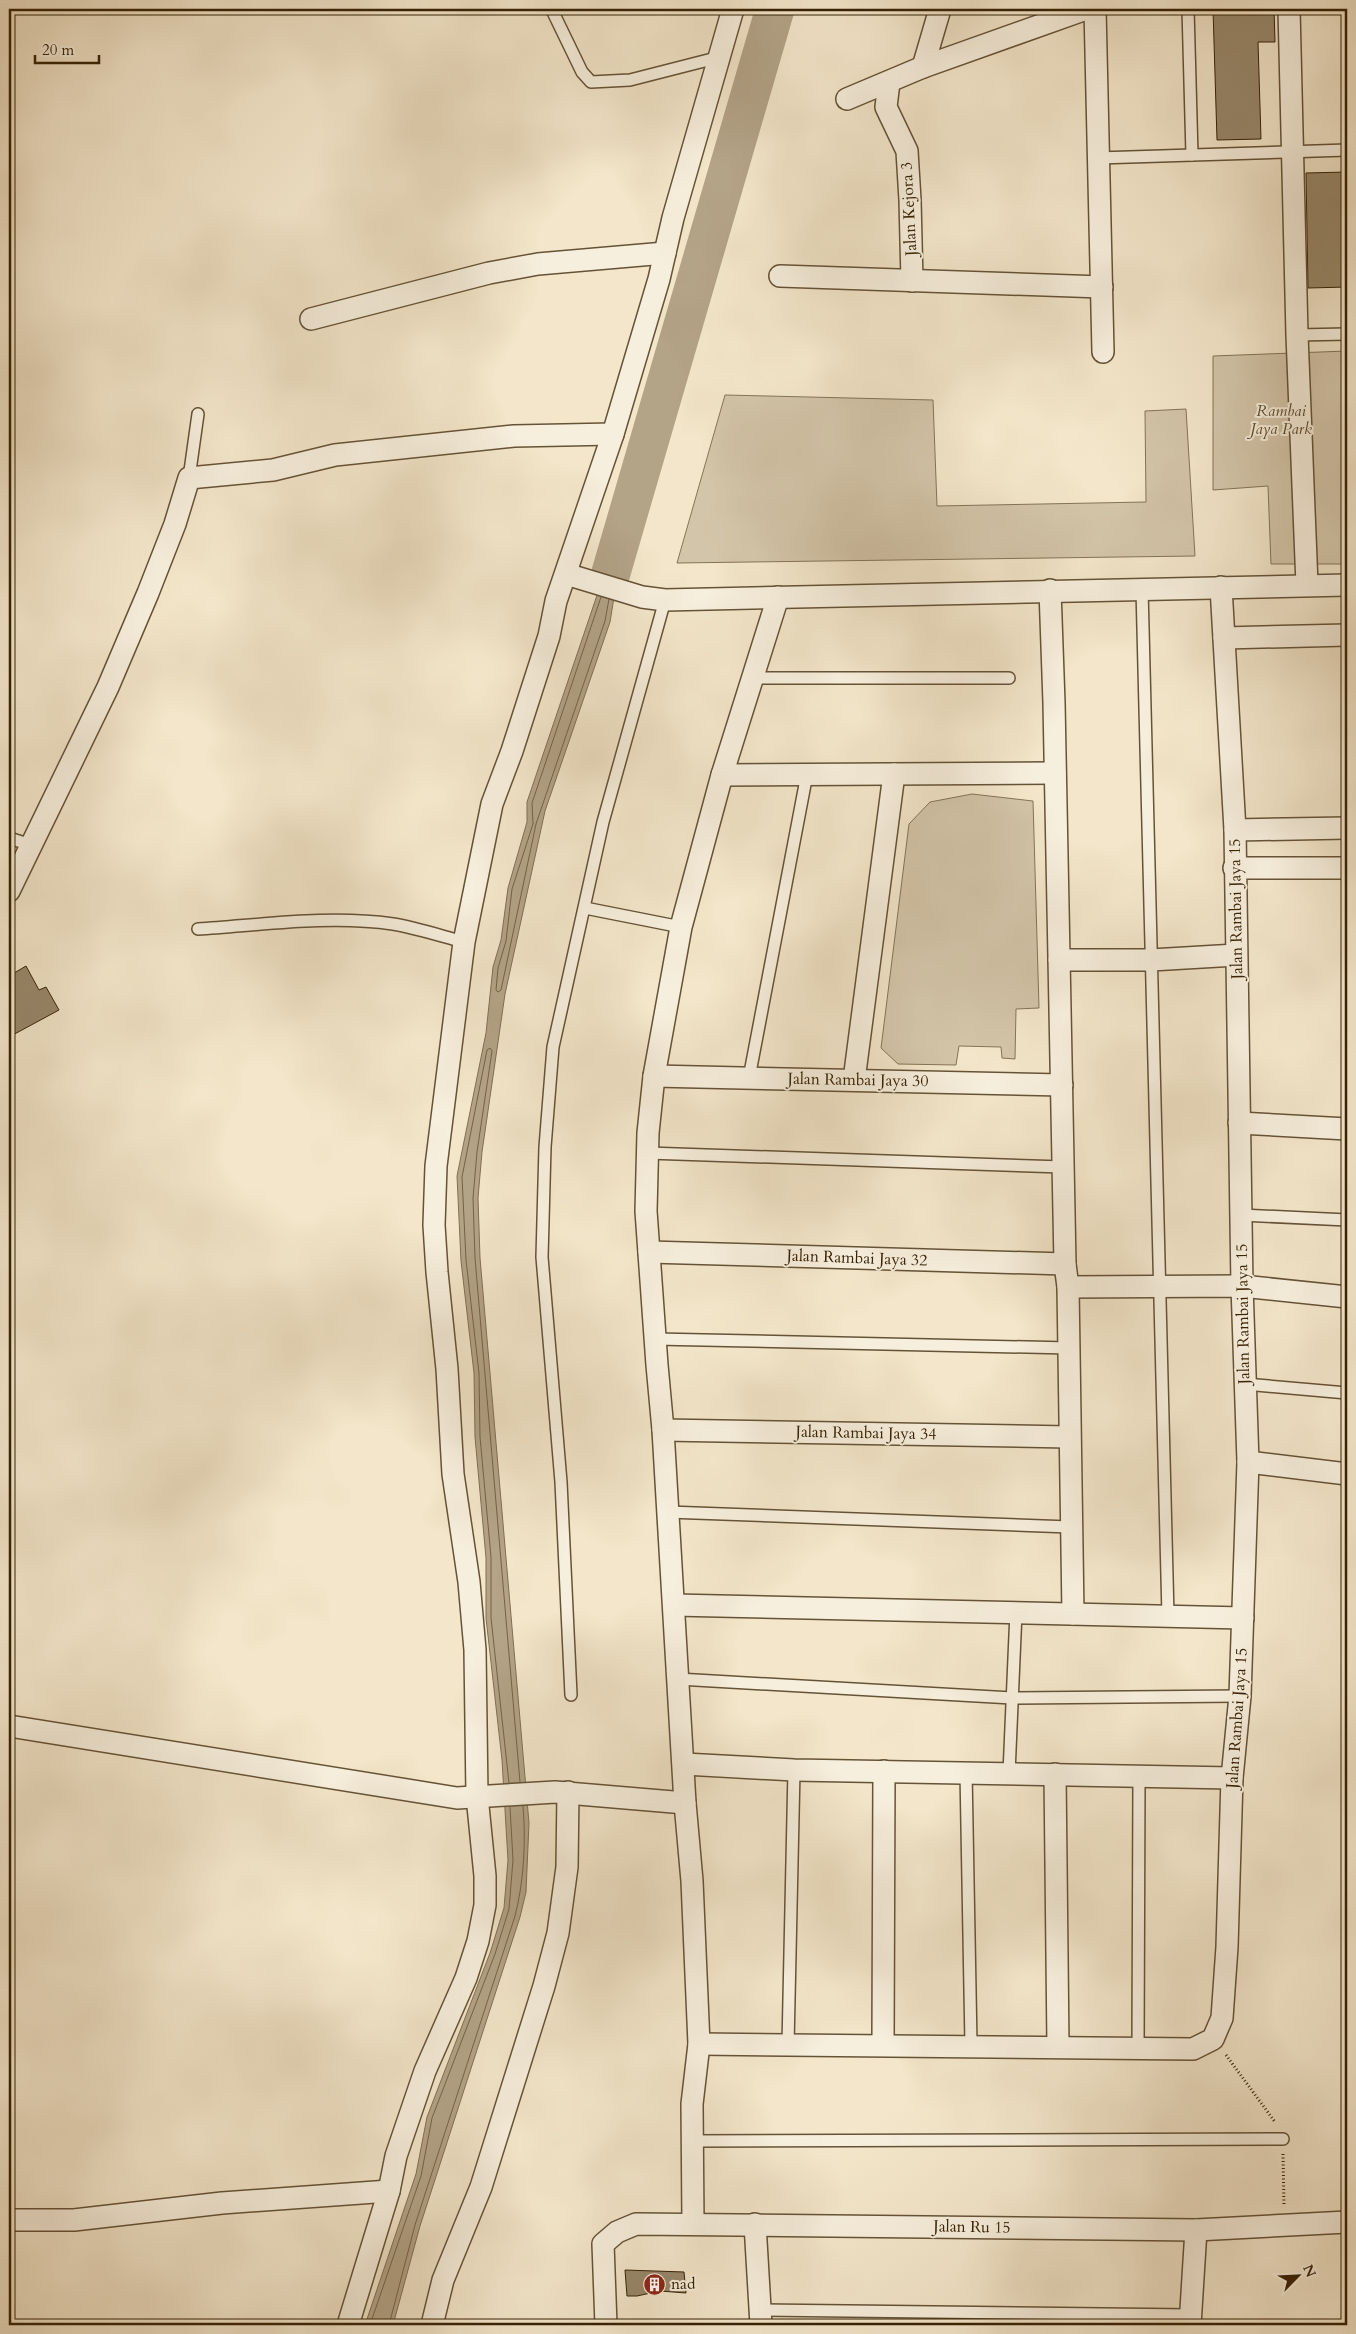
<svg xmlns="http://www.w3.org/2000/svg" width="1356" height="2334" viewBox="0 0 1356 2334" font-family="Cardo,serif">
<rect width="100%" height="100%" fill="#f3e6ca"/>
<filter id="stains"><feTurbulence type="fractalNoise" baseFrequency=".004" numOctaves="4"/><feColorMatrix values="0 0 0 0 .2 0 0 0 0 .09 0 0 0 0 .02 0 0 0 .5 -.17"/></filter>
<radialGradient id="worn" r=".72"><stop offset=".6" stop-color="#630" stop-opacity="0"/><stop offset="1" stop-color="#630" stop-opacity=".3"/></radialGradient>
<g fill="#d3c5a9" stroke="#847457">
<path d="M1347,351V564H1271L1268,486L1213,490V356Z"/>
<path d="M725,395L933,400L937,506L1146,502L1145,411L1186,409L1195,556L677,563Z"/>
<path d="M972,794L1033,801L1039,1008L1016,1009L1015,1059L1002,1058L1001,1047L959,1046L956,1065L898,1064L881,1048L909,824L930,802Z"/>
</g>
<path fill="#b3a387" stroke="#816f53" d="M612,551L621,554L610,622L545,811L505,994L482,1152L478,1198L480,1258L529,1823L526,1892L520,1917L420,2226L393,2325H365L416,2174L427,2117L490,1953L504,1908L508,1860L502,1760L486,1618V1558L475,1437L474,1373L461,1261L457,1176L486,1033L493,967L501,940L508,888L527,822V802Z"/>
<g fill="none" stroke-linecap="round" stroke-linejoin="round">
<g stroke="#746246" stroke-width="1">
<path d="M601,597L532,803L533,824L512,889L506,941L498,968L496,990L498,992L501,990L536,824L605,621L609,599"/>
<path d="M509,1783L491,1618V1557L480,1437L479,1373L466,1260L462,1177L487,1050L490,1048L492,1051L477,1152L473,1198L475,1258L520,1782"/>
<path d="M370,2325L421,2176L432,2118L495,1954L509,1909L513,1860L510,1807"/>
<path d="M389,2325L415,2225L515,1916C524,1881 526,1842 523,1806"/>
</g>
<path stroke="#b3a387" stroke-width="39" d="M610,576L775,9"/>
</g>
<g fill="#98886b" stroke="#362205">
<path d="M1213,9H1274L1275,42H1258L1261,139L1217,140Z"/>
<path d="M1347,172V287L1308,288L1306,173Z"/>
<path d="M26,966L39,990L46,987L59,1010L9,1037V976Z"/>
<path d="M625,2270L684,2272L686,2293L660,2291L637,2296H627Z"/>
</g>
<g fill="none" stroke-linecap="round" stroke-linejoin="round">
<defs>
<g id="lane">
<path d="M1188,9L1192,155"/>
<path d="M552,10L582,72L591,82L630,80L720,57"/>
<path d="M1098,158L1347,150"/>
<path d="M1297,335L1347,334"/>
<path d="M189,478L198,414"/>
<path d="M1142,589L1168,1616"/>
<path d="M752,678H1009"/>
<path d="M9,838L31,845"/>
<path d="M585,908L681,927"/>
<path d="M198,929C262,925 329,915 393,924C417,928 441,936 464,942"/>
<path d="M749,1078L807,774"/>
<path d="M648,1153L1063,1167"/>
<path d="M1241,1215L1347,1220"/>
<path d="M655,1339L1069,1348"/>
<path d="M1245,1384L1347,1393"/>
<path d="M668,1512L1070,1527"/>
<path d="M678,1679L1012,1698L1240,1696"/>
<path d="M571,1695L561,1482L542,1257L545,1147L553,1047L603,822L665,600"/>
<path d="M966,1772L971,2045"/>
<path d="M1009,1773L1016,1612"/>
<path d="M788,2045L794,1770"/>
<path d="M1138,2049L1139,1776"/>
<path d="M692,2141L1283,2139"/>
<path d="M760,2310L1191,2315"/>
</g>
<g id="street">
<path d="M1095,9L1103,352"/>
<path d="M1289,9L1297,335L1307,585"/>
<path d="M923,67L940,9"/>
<path d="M889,82L886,107L907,151L910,200L912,281"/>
<path d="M847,99L923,67L1086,9"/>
<path d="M780,276L1102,287"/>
<path d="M311,319L489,273L538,264L665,253"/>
<path d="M566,574L642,597L665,600L1347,585"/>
<path d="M1050,590L1054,703L1065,1264L1068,1287L1073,1614"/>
<path d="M1224,638L1347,635"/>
<path d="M722,775L1055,773"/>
<path d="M1235,830L1347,828"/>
<path d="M1234,868H1347"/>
<path d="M9,891L108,687L148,593L175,524L189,478L273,470L335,455L514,436L613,434"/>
<path d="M1059,960H1151L1236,955"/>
<path d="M654,1076L1062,1085"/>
<path d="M854,1080L894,774"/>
<path d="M1239,1123L1347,1129"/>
<path d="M649,1252L1065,1264"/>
<path d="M1068,1287L1242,1286L1347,1297"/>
<path d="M663,1430L1069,1437"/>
<path d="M1248,1462L1347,1474"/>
<path d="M674,1605L1243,1618"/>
<path d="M9,1726L457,1798L555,1792L685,1803"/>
<path d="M684,1764L794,1770L1232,1778"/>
<path d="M1055,1774L1058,2047"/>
<path d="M699,2044L1193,2049L1213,2039L1222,2018L1227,1947L1232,1778L1240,1696L1248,1462L1242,1286L1235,830L1221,587"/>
<path d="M883,2045L884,1771"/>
<path d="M9,2220H74L222,2203L389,2191"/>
<path d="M693,2223L692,2104L699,2044L692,1881L685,1803L663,1430L657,1365L646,1211L648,1133L654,1076L681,927L722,775L778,597"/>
<path d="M755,2224L761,2325"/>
<path d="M348,2325L389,2191L396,2156L425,2071L466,1978L478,1941L485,1905V1876L477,1796L475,1650L469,1582L453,1474L447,1369L437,1272L434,1225L436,1166L464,942L492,804L512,751L549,636L556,601L613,434L659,279L673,218L733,9"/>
<path d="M432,2325L443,2280L481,2187L544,1986L558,1933L567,1867L568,1792"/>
<path d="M606,2325L603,2244L617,2232L636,2224L1196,2230L1347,2222"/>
<path d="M1190,2325L1196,2230"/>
</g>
</defs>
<use href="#lane" stroke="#655336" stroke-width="14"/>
<use href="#street" stroke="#655336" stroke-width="24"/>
<g stroke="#362205" stroke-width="3" stroke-dasharray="1 2.5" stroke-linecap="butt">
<path d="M1226,2055L1275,2122"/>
<path d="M1283,2154L1284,2206"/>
</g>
<use href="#lane" stroke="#f7efdd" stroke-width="11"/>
<use href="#street" stroke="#f7efdd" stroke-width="21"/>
</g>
<defs>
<symbol id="building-disc" viewBox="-11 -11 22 22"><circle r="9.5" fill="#8f2418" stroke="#f7efdd"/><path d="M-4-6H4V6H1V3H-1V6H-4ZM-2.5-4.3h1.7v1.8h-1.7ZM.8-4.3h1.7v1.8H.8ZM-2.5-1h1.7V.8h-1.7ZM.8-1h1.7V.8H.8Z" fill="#fff"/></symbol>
</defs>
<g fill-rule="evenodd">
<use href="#building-disc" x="642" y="2272" width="25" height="25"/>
</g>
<g text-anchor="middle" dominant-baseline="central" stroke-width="4" stroke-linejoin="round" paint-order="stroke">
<g font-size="16" fill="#362205" stroke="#f7efdd">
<text transform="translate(909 209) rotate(-93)">Jalan Kejora 3</text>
<text transform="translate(1236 909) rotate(-91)">Jalan Rambai Jaya 15</text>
<text transform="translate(858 1080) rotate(1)">Jalan Rambai Jaya 30</text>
<text transform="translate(857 1258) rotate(2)">Jalan Rambai Jaya 32</text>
<text transform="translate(1243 1314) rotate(-91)">Jalan Rambai Jaya 15</text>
<text transform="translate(866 1433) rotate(1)">Jalan Rambai Jaya 34</text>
<text transform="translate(1237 1718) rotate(-86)">Jalan Rambai Jaya 15</text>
<text transform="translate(972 2227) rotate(1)">Jalan Ru 15</text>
</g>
<g font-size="16" font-style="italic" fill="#5d4b2e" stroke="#f7efdd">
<text x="1281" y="411">Rambai<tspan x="1281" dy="18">Jaya Park</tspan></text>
</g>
<g font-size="16" fill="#362205" stroke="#f7efdd" text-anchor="start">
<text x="671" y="2284">nad</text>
</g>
</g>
<rect width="1356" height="2334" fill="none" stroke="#f3e6ca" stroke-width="30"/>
<rect x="10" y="10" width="1336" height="2314" fill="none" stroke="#362205" stroke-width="2.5"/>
<rect x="15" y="15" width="1326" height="2304" fill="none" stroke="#362205"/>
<g transform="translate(1298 2276) rotate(66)" stroke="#f7efdd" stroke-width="4" paint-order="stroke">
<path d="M0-4L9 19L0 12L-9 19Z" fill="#362205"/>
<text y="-8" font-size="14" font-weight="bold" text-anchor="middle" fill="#362205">N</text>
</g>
<path d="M35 55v8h64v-8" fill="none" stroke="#362205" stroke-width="2.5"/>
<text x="42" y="55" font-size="15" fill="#362205" stroke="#f7efdd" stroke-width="4" paint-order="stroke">20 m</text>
<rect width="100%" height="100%" filter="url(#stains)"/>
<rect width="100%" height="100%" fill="url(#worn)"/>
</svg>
